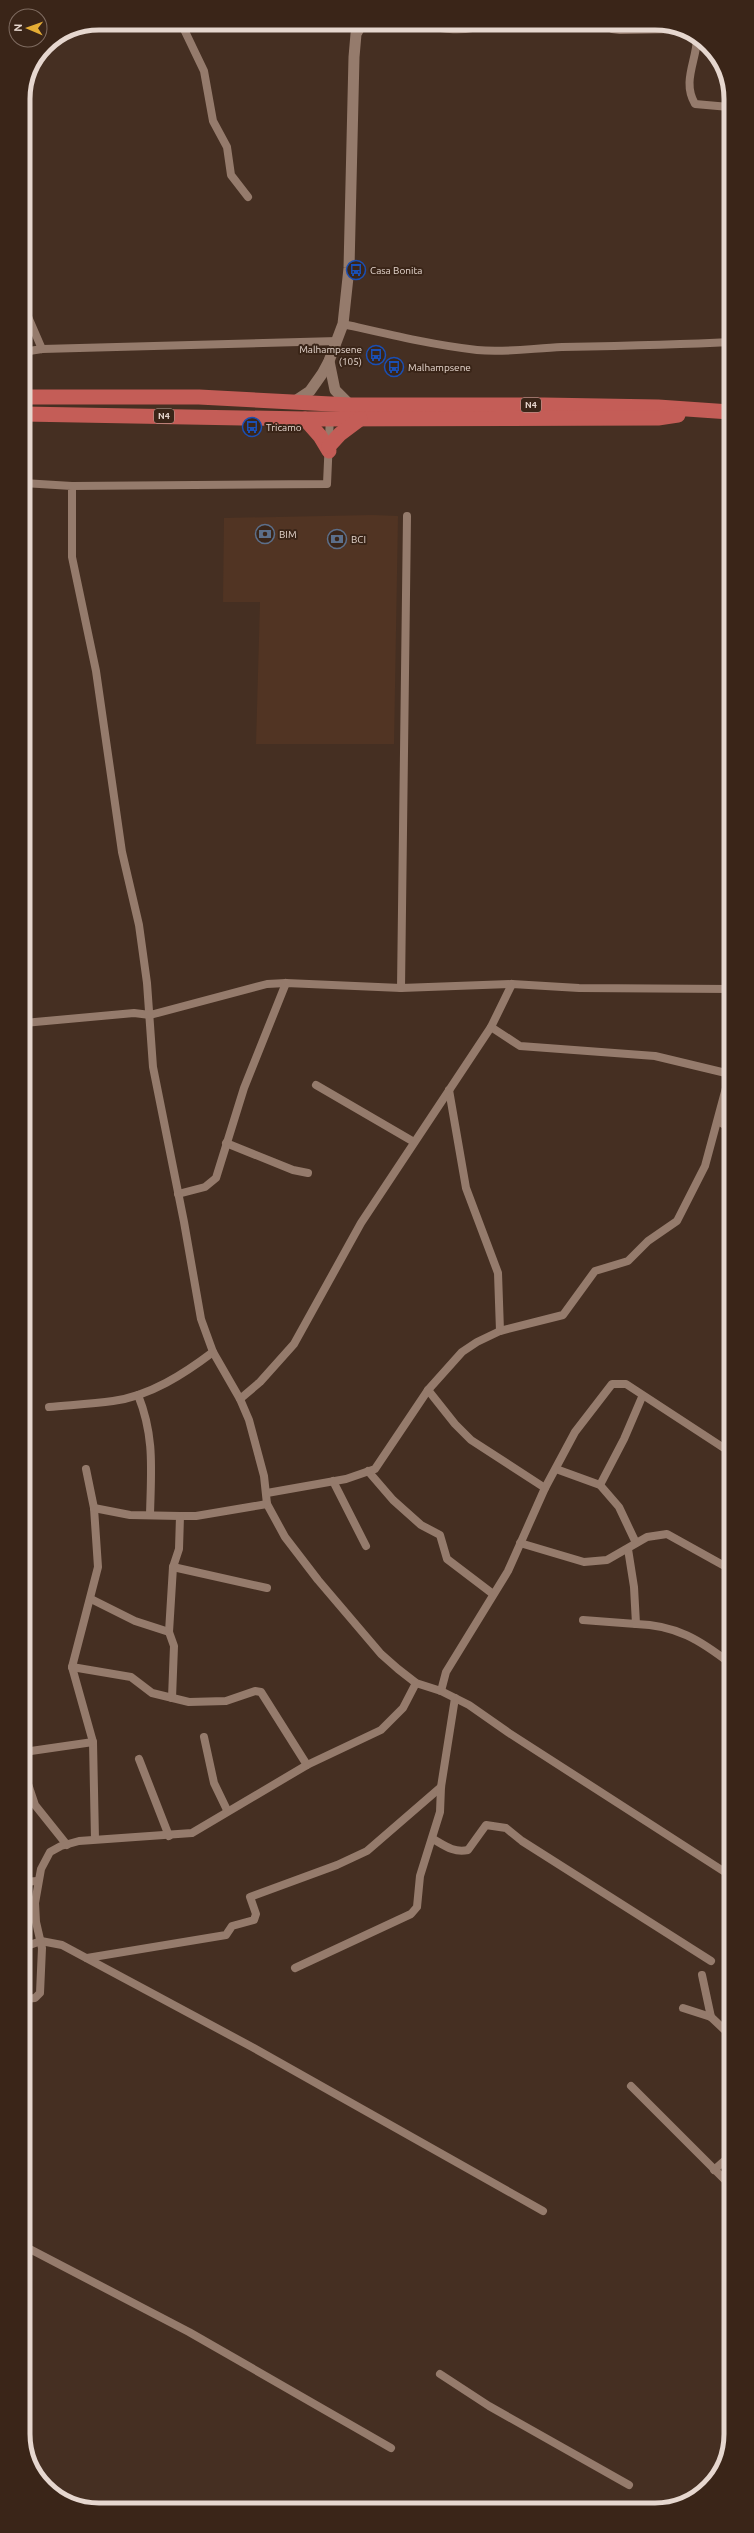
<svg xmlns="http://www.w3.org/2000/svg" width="754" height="2533" viewBox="0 0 754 2533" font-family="Ubuntu,sans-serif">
<rect width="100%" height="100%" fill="#452f22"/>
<path fill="#513423" d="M372,515L398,516L394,744H256L260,602H223L224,518Z"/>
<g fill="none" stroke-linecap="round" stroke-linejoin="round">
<g stroke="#957b6c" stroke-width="8">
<path d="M181,23L204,71L213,121L227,147L231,175L248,197"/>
<path d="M410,23C433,27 464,35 486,23"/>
<path d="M606,23L612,29L620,30L675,29"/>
<path d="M697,39C696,62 682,82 695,104L729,107"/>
<path d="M23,305L42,349"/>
<path d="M343,324C387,334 432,345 477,350C506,353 534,348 562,347C618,346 674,345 730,342"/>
<path d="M23,352L42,349L337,341"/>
<path d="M23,483L72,486V557L96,671L122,852L139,925L147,983L153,1067L184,1222L201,1319L213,1352L240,1399L249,1420L264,1476L267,1504L285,1537L318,1580L381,1654L398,1669L416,1683L441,1691L469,1705L509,1733L731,1876"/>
<path d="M72,486L327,484L330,416"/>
<path d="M401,988L407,516"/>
<path d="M24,1023L134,1013L150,1015L267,984L286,983L401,988L512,984L579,988L730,989"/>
<path d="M491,1027L520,1046L655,1056L730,1074"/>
<path d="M316,1085L414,1142"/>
<path d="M449,1090L466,1188L498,1273L500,1331"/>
<path d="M718,1121L730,1128"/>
<path d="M226,1143L293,1170L308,1173"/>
<path d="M178,1194L205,1187L216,1178L244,1088L286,983"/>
<path d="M428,1390L455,1424L471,1440L545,1488"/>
<path d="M138,1395C155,1437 151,1471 150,1515"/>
<path d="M240,1399L260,1382L294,1344L361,1223L491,1027L512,984"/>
<path d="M49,1407C70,1405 92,1404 113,1401C150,1396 184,1374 213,1352"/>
<path d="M86,1469L94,1508L98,1567L72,1667L93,1742L95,1839"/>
<path d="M556,1469L600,1485L619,1507L636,1543"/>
<path d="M368,1471L393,1500L421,1525L440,1535L447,1559L493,1594"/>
<path d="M333,1481L366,1546"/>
<path d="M600,1485L624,1439L642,1397"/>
<path d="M267,1493L346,1479L375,1469L428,1390L462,1352L477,1342L500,1331L563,1315L595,1271L628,1261L648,1241L677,1221L705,1166L730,1073"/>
<path d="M94,1508L130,1515L180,1516H196L267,1504"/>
<path d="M520,1543L584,1562L607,1560L647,1537L667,1534L730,1569"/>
<path d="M173,1567L267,1588"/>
<path d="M91,1599L135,1621L169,1632"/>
<path d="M583,1620L636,1624L634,1587L628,1549"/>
<path d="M636,1624C676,1625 700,1640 731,1664"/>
<path d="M72,1667L131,1677L152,1693L189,1702L226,1701L255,1691L261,1692L307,1765"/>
<path d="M441,1691L446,1672L508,1571L545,1488L575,1432L612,1384H626L730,1452"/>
<path d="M172,1698L174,1646L169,1632L173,1567L179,1549L180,1516"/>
<path d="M204,1737L214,1783L227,1810"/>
<path d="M24,1752L93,1742"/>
<path d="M139,1759L169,1836"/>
<path d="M24,1772L35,1805L67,1845"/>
<path d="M433,1839C445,1846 454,1853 468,1850L486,1825L506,1828L522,1841L711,1961"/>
<path d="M24,1882L37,1881"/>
<path d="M24,1947L41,1941L62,1945L252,2047L543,2211"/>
<path d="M87,1958L226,1935L232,1926L254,1920L256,1914L250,1897L337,1865L367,1851L441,1787"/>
<path d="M295,1968L411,1914L417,1907L420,1876L440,1812L441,1787L455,1698"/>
<path d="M702,1975L711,2017"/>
<path d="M24,1999L35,1998L40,1993L42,1948L36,1922L35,1903L41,1869L50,1852L61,1846L79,1841L192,1833L307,1765L381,1730L403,1708L416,1683"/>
<path d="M683,2008L711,2017L731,2036"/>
<path d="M631,2086L731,2186"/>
<path d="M714,2170L731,2155"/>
<path d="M24,2246L189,2332L391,2448"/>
<path d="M440,2374L489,2406L629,2485"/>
</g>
<g stroke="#957b6c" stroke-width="11">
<path d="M329,361L335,390L350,405"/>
<path d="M295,401L310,391L322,374L329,361L343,324L349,268L354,57L356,34L362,23"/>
</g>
<g stroke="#c45d57" stroke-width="15">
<path d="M23,397H199L350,405H544L658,407L730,412"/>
<path d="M23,414L305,419L658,418L678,415"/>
<path d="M305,419L320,436L329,451"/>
<path d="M329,446L340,434L360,419"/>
</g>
</g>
<defs>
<symbol id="bus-ring" viewBox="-11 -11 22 22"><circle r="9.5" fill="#3a2518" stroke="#1a4fb4" stroke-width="1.5"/><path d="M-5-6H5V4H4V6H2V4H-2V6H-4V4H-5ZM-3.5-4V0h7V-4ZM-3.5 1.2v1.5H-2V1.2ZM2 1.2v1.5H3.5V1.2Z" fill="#1a4fb4"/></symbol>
<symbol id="bank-ring" viewBox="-11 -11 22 22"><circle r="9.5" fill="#3a2518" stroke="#5c6f8a" stroke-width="1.5"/><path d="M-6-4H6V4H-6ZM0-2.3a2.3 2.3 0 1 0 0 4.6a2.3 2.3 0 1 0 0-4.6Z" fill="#5c6f8a"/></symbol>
</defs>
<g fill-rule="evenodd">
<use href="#bus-ring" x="345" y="259" width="22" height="22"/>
<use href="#bus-ring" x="365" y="344" width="22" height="22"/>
<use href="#bus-ring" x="383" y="356" width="22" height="22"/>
<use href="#bus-ring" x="241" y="416" width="22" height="22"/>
<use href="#bank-ring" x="254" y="523" width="22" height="22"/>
<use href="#bank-ring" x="326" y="528" width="22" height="22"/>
</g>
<g text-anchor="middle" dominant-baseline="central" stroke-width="4" stroke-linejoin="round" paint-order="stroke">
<g fill="#3a2518" stroke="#b2a298" stroke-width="1">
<rect x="521" y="398" width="20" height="14" rx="3"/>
<rect x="154" y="409" width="20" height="14" rx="3"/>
</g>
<g font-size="9" font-weight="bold" fill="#e6d7cf">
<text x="531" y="405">N4</text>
<text x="164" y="416">N4</text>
</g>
<g font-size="10" fill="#e6d7cf" stroke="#3a2518" text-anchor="start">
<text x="370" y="270">Casa Bonita</text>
<text x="362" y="349" text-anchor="end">Malhampsene<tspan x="362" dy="12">(105)</tspan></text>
<text x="408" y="367">Malhampsene</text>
<text x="266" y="427">Tricamo</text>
<text x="279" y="534">BIM</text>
<text x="351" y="539">BCI</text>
</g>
</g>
<path d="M0 0H754V2533H0ZM99 30H655A69 69 0 0 1 724 99V2434A69 69 0 0 1 655 2503H99A69 69 0 0 1 30 2434V99A69 69 0 0 1 99 30Z" fill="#3a2518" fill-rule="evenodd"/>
<path fill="none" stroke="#e6d7cf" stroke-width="5" d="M99 30H655A69 69 0 0 1 724 99V2434A69 69 0 0 1 655 2503H99A69 69 0 0 1 30 2434V99A69 69 0 0 1 99 30Z"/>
<g transform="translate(28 28) rotate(272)"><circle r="19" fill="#3a2518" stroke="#7f6c61"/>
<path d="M0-3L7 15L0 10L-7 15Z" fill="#e5ad35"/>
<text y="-6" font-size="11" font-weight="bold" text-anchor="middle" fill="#e6d7cf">N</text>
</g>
</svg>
